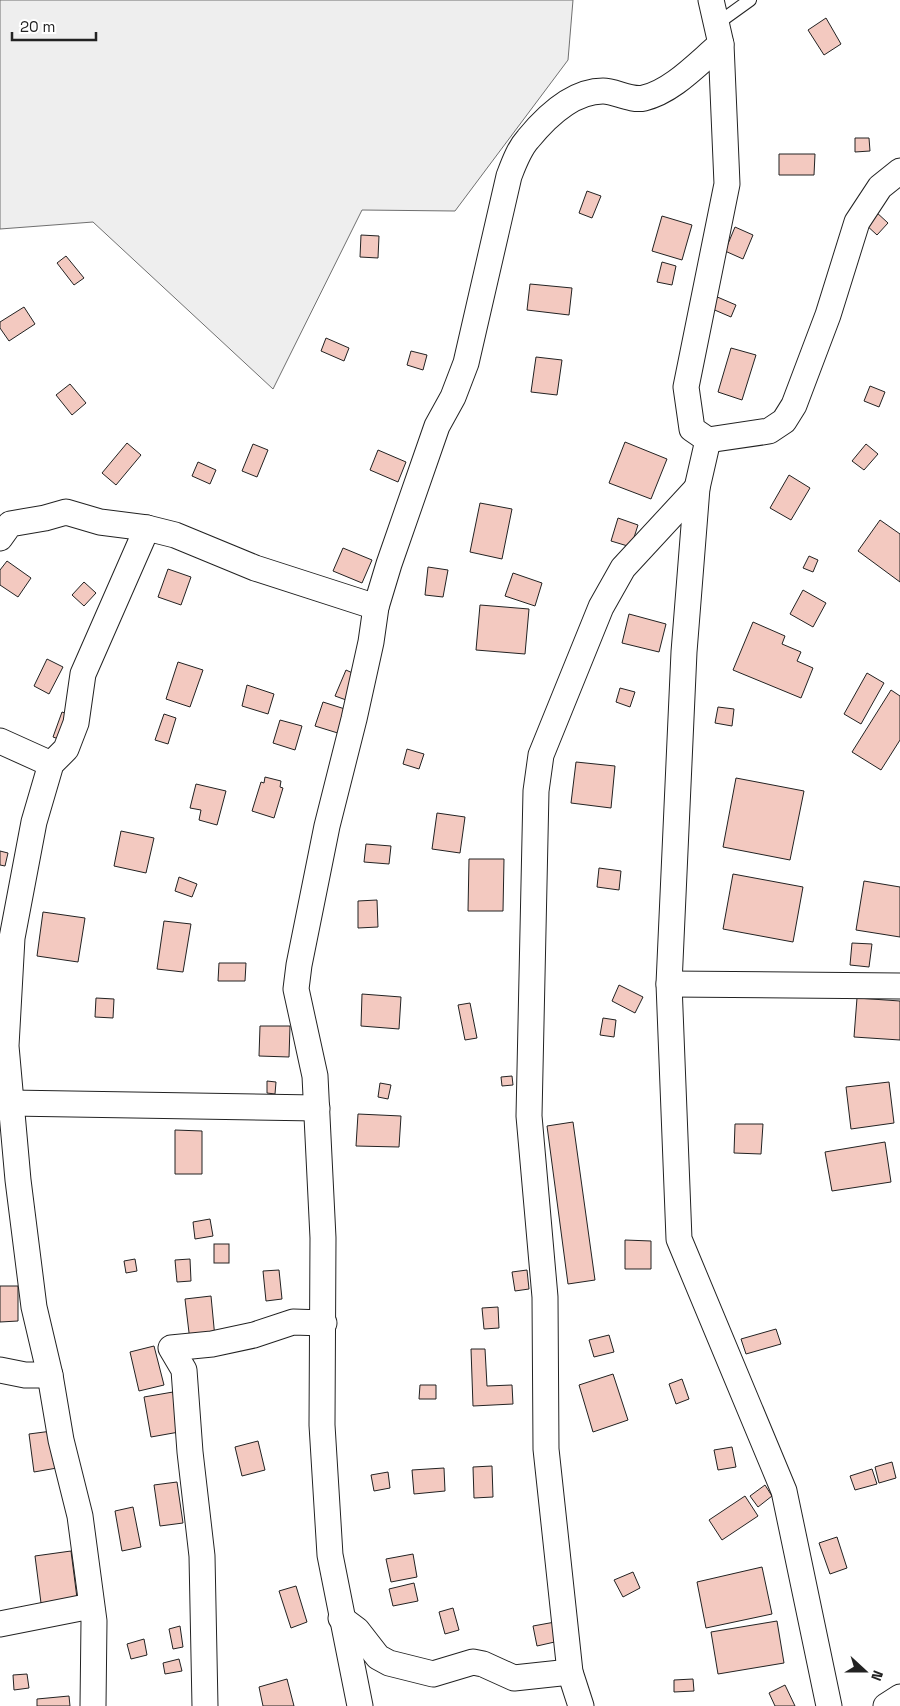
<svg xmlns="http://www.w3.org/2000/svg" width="900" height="1706" viewBox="0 0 900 1706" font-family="'Space Grotesk',sans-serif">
<rect width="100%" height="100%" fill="#fff"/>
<path fill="#eee" stroke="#6f6f6f" d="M0,0H573L568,60L455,211L362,210L273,389L93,222L0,229Z"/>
<g fill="#f3c9c0" stroke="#222">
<path d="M826,18L841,44L824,55L808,30Z"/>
<path d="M855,138H869L870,151L855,152Z"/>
<path d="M779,154H815L814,175H779Z"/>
<path d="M587,191L601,196L592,218L579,213Z"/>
<path d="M875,211L888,223L877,235L864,223Z"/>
<path d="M662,216L692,225L682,260L652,251Z"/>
<path d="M735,227L753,235L743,259L725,251Z"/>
<path d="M361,235L379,236L378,258L360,257Z"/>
<path d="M66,256L84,278L74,285L57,263Z"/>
<path d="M662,262L676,266L672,285L657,282Z"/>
<path d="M530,284L572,288L569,315L527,310Z"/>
<path d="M715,296L736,305L731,317L710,308Z"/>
<path d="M24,307L35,324L9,341L0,328V322Z"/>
<path d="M326,338L349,348L344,361L321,351Z"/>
<path d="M731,348L756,355L742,400L718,392Z"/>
<path d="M411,351L427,355L423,370L407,365Z"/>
<path d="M536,357L562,360L557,395L531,392Z"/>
<path d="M70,384L86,403L72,415L56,395Z"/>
<path d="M870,386L885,392L879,407L864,401Z"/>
<path d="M625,442L667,459L651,499L609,483Z"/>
<path d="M127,443L141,455L116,485L102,473Z"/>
<path d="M253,444L268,450L257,477L242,471Z"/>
<path d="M866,444L878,454L864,470L852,461Z"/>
<path d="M378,450L406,462L398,482L370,470Z"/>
<path d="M198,462L216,470L210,484L192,476Z"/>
<path d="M789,475L810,488L791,520L770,508Z"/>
<path d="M480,503L512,509L502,559L470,552Z"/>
<path d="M618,518L638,525L631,547L611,541Z"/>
<path d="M880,520L900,534V582L858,551Z"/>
<path d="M343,548L372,560L362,583L333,571Z"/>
<path d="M809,556L818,560L813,572L803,568Z"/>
<path d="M7,561L31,578L18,597L0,585V570Z"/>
<path d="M428,567L448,570L443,597L425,595Z"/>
<path d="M168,569L191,577L181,605L158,597Z"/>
<path d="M513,573L542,583L535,606L505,596Z"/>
<path d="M84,582L96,593L84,606L72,595Z"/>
<path d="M803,590L826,603L813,627L790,614Z"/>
<path d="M480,605L529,609L525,654L476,650Z"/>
<path d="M629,614L666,624L659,652L622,643Z"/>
<path d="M753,622L785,636L782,644L801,652L797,661L813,668L801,698L733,670Z"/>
<path d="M47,659L63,667L49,694L34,686Z"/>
<path d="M178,662L203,670L190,707L166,699Z"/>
<path d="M346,670L359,676L349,701L335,696Z"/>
<path d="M867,673L884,683L861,724L844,714Z"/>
<path d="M247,685L274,694L268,714L242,706Z"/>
<path d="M620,688L635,692L630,707L616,702Z"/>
<path d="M891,690L900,696V740L881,770L852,752Z"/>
<path d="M323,702L348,710L341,734L315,726Z"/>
<path d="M718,707L734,709L732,726L715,723Z"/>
<path d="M62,712L76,717L67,742L53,737Z"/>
<path d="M164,714L176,718L168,744L155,740Z"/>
<path d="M280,720L302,726L295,750L273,743Z"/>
<path d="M407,749L424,754L419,769L403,764Z"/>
<path d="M576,762L615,766L611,808L571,803Z"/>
<path d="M265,777L281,781L280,787L283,788L274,818L252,811L261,782L264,783Z"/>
<path d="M736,778L804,791L790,860L723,847Z"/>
<path d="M196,784L226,791L217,825L199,820L201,810L190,808Z"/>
<path d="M437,813L465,817L460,853L432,849Z"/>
<path d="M121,831L154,838L146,873L114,866Z"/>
<path d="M366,844L391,846L389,864L364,862Z"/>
<path d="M0,851L8,853L5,866L0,865Z"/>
<path d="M469,859H504L503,911H468Z"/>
<path d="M599,868L621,871L619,890L597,887Z"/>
<path d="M733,874L803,887L793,942L723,929Z"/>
<path d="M179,877L197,884L192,897L175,891Z"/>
<path d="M864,881L900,887V937L856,930Z"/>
<path d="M377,900L378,927L358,928V901Z"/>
<path d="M43,912L85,918L78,962L37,956Z"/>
<path d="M164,921L191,924L183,972L157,969Z"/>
<path d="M852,943L872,944L869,967L850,965Z"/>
<path d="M219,963H246L245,981H218Z"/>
<path d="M619,985L643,997L635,1013L612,1001Z"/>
<path d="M362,994L401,997L399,1029L361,1026Z"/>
<path d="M96,998L114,999L113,1018L95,1017Z"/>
<path d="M857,998L900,1001V1040L854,1037Z"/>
<path d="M470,1003L477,1038L465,1040L458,1005Z"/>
<path d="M603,1018L616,1020L614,1037L600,1035Z"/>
<path d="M260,1026H290L289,1057L259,1056Z"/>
<path d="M512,1076L513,1085L502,1086L501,1077Z"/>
<path d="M267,1081L276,1082L275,1094L267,1093Z"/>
<path d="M889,1082L894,1123L851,1129L846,1087Z"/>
<path d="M380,1083L391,1085L388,1099L378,1097Z"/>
<path d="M358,1114L401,1116L399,1147L356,1146Z"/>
<path d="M573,1122L595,1280L568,1284L547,1126Z"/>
<path d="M735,1124H763L761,1154L734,1153Z"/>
<path d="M175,1130L202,1131V1174H175Z"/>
<path d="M885,1142L891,1182L832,1191L825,1152Z"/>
<path d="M210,1219L213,1236L195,1239L193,1222Z"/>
<path d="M625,1240L651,1241V1269H625Z"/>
<rect x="214" y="1244" width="15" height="19"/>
<path d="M135,1259L137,1271L126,1273L124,1261Z"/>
<path d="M190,1259L191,1281L177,1282L175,1260Z"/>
<path d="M279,1270L282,1299L266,1301L263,1271Z"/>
<path d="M527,1270L529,1289L515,1291L512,1272Z"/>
<path d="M0,1286H18V1321L0,1322Z"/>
<path d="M211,1296L215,1338L190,1341L185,1299Z"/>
<path d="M498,1307L499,1328L484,1329L482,1308Z"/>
<path d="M776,1329L781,1344L746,1354L741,1339Z"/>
<path d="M609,1335L614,1352L594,1357L589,1340Z"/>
<path d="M154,1346L164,1385L139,1391L130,1352Z"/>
<path d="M471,1349H485L487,1386L512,1385L513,1404L473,1406Z"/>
<path d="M613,1374L628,1420L593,1432L579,1385Z"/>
<path d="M682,1379L689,1399L676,1404L669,1384Z"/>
<path d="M420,1385H436V1399H419Z"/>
<path d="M173,1392L179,1432L151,1437L144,1397Z"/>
<path d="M52,1431L57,1468L34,1472L29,1434Z"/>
<path d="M258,1441L265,1470L242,1476L235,1447Z"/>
<path d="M732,1447L736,1467L718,1470L714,1450Z"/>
<path d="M892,1462L896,1478L879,1483L875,1467Z"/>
<path d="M492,1466L493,1497L474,1498L473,1467Z"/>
<path d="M444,1468L445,1491L414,1494L412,1470Z"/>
<path d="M872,1469L877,1484L855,1490L850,1476Z"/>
<path d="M388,1472L390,1488L374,1491L371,1475Z"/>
<path d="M177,1482L183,1523L160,1526L154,1485Z"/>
<path d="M765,1485L772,1496L758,1507L750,1496Z"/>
<path d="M745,1496L758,1516L722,1540L709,1520Z"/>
<path d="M133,1507L141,1547L122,1551L115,1511Z"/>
<path d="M837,1537L847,1568L830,1574L819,1543Z"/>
<path d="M71,1551L77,1598L41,1603L35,1556Z"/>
<path d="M413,1554L417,1577L391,1582L386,1559Z"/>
<path d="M762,1567L772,1614L706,1628L697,1582Z"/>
<path d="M633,1572L640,1588L623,1597L614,1580Z"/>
<path d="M414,1583L418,1601L393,1606L389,1589Z"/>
<path d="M296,1586L307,1622L291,1628L279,1591Z"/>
<path d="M453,1608L459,1630L445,1634L439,1612Z"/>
<path d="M777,1621L784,1663L718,1674L711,1632Z"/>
<path d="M555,1622L559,1641L537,1646L533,1626Z"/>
<path d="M180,1626L183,1647L173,1649L169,1629Z"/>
<path d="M144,1639L147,1655L131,1659L127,1644Z"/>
<path d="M179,1659L182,1671L165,1674L163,1663Z"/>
<path d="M27,1674L29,1688L14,1690L13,1675Z"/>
<path d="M287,1679L294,1706H263L259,1687Z"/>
<path d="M693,1679L694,1691L674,1692V1680Z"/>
<path d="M785,1685L795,1706H775L769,1693Z"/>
<path d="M69,1696L70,1706H37V1699Z"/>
</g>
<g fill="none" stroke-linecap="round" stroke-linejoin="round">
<defs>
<path id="service" d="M718,23L750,0"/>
<g id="minor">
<path d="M711,0L721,44L727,184L686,387L692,429L708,440L769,431L784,421L794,405L828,315L857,222L880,187L900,171"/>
<path d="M708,440L697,488L684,652L669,984L679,1239L784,1491L829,1706"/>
<path d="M0,538L10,524L45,518L66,512L100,522L147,528L175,535L255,568L376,607"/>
<path d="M0,741L51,764"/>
<path d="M669,984L900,986"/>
<path d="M10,1103L317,1108"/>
<path d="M0,1370L25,1375H50"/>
<path d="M341,1618L357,1630L378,1657L389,1663L433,1674L473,1662L483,1664L514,1678L570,1672"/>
<path d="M0,1624L91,1606"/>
<path d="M93,1706L94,1621L80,1516L61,1440L50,1375L34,1307L18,1180L6,1046L12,938L34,822L51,764L66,749L76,723L83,674L147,528"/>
<path d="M205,1706L202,1556L190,1452L184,1370L171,1348L212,1344L254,1335L293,1322L324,1323"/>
<path d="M360,1706L330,1555L322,1425L323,1238L315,1076L296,989L299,965L327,826L354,719L371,642L376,607L389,564L437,426L453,397L466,363L509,176C514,163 519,149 528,139C546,117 573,91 603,91C615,91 631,101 644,98C673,91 698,63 721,44"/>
<path d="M581,1706L570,1672L546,1449L545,1297L529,1116L536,791L541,755L601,607L623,568L697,488"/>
<path d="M886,1706L900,1697"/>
</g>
</defs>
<use href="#service" stroke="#222" stroke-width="14"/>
<use href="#minor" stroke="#222" stroke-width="27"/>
<use href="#service" stroke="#fff" stroke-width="12"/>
<use href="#minor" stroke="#fff" stroke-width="25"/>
</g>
<g transform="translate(865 1671) rotate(111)" stroke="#ffffff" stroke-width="4" paint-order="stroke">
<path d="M0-4L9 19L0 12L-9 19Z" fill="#222222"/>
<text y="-8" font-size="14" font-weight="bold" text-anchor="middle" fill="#222222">N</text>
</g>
<path d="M12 32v8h84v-8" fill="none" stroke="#222222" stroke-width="2.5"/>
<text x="20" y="32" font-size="15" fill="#222222" stroke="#ffffff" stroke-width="4" paint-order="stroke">20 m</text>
</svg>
